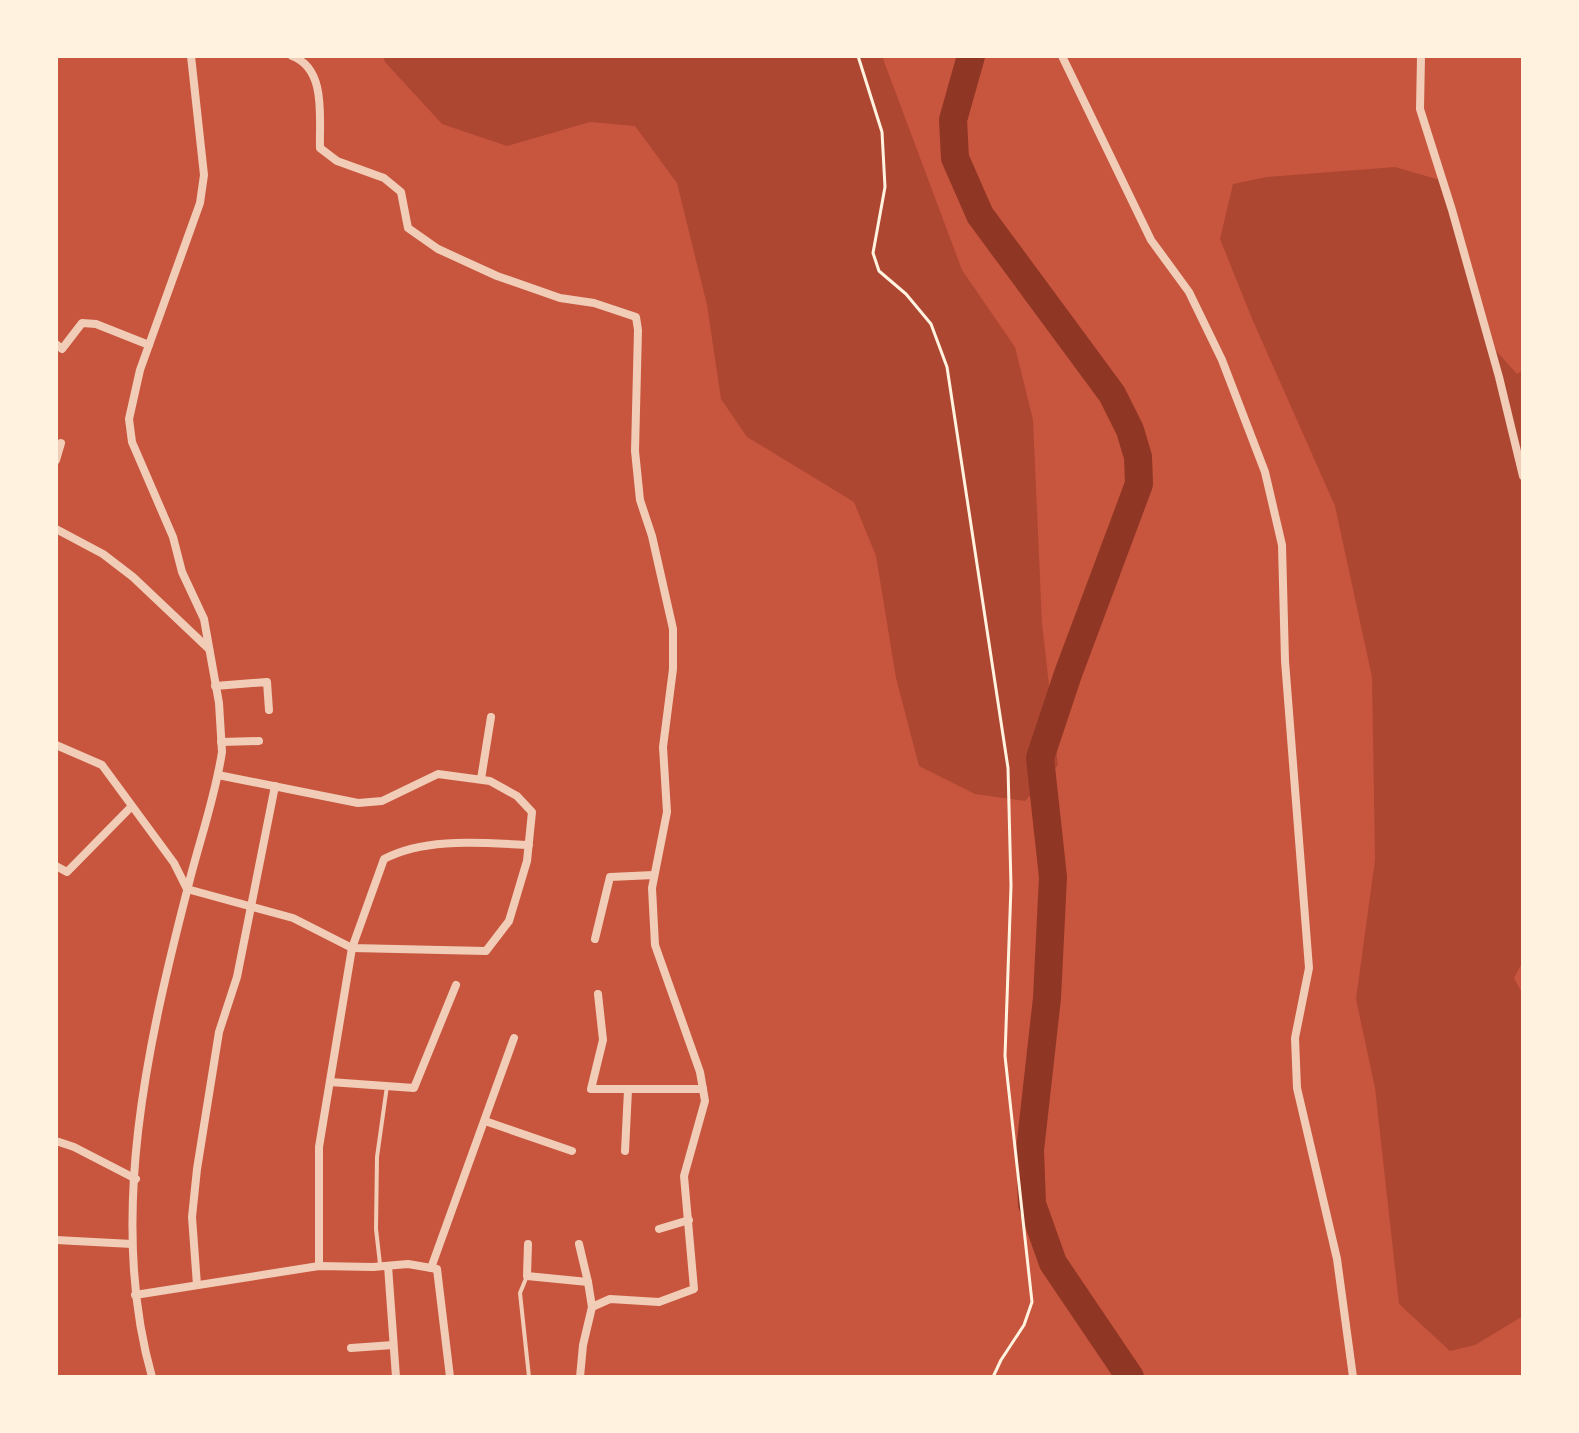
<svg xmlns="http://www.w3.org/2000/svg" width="1579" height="1433" viewBox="0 0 1579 1433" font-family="'PT Sans Narrow',sans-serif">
<rect width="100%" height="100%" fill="#c8553d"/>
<g fill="#ae4732">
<path d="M383,56H882L962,270L1015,347L1033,420L1042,623L1058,765L1025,801L975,794L919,766L896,678L876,556L854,502L747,437L721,399L707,305L677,183L635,126L590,122L507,146L442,124L385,62Z"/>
<path d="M1395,167L1440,180L1492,346L1517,374L1523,370V961L1514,978L1523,995V1316L1475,1345L1450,1351L1399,1304L1375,1088L1356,999L1375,860L1372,677L1335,506L1253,321L1220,239L1233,184L1267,177Z"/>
</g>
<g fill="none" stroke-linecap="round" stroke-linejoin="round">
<path stroke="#8f3625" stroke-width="28" d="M971,56L953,120L955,158L980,215L1112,394L1130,430L1138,457L1139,484L1068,674L1040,758L1053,877L1047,998L1030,1150L1032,1204L1053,1263L1130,1377"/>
<path stroke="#fff3e0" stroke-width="3" d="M858,56L882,132L885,187L873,253L879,271L906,294L931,324L947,367L1008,768L1011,886L1005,1056L1032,1302L1024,1325L1001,1360L993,1377"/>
<g stroke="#f1ccb7" stroke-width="4">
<path d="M380,1264L376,1229L377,1157L387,1086"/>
<path d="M527,1276L520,1293L529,1377"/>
</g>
<g stroke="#f1ccb7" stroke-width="8">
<path d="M292,56C327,69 319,118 320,148L337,161L384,178L401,192L408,228L438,249L497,276L560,298L594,303L636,317L638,330L635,451L640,500L652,536L673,629V669L663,747L667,812L652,888L655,945L700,1072L705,1101L684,1176L694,1289L659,1302L610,1299L592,1307L583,1345L580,1377"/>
<path d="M1062,56L1151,240L1189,292L1222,360L1265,472L1282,545L1285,661L1309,968L1295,1038L1297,1088L1337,1259L1353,1377"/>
<path d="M1421,56L1420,109L1452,210L1499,377L1523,476"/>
<path d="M56,344L62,349L82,323L96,324L149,345"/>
<path d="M56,460L61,443"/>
<path d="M56,529L103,554L133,577L209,649"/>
<path d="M215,686L267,682L269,710"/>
<path d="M221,742L259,741"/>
<path d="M56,745L102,765L174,863L187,889L293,918L352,948L319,1147V1266"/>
<path d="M218,775L358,803L382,801L438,774L490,781L517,796L532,812L527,861L509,921L486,951L352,948L384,859C426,837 482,843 529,845"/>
<path d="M481,779L491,717"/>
<path d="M56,866L67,872L131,807"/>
<path d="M595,939L610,877L654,875"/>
<path d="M598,994L603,1040L591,1089H703"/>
<path d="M330,1082L414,1088L456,985"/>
<path d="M485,1121L572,1151"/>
<path d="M56,1141L74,1147L136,1179"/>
<path d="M625,1151L628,1090"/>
<path d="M659,1229L689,1220"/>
<path d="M56,1240L132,1244"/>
<path d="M528,1244L527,1276L588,1282L592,1307"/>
<path d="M579,1244L588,1282"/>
<path d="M388,1266L396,1377"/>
<path d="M431,1268L514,1038"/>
<path d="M197,1285L192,1217L197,1169L219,1032L237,977L275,786"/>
<path d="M135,1295L319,1266L373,1267L408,1264L437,1269L450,1377"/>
<path d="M351,1348L393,1345"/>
<path d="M152,1377C107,1219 148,1042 188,887C199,842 215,798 222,752L219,703L204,619L182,572L173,537L132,442L129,419L140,370L200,203L204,175L191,56"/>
</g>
</g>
<rect width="1579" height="1433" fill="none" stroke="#fff3e0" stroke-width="116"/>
</svg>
